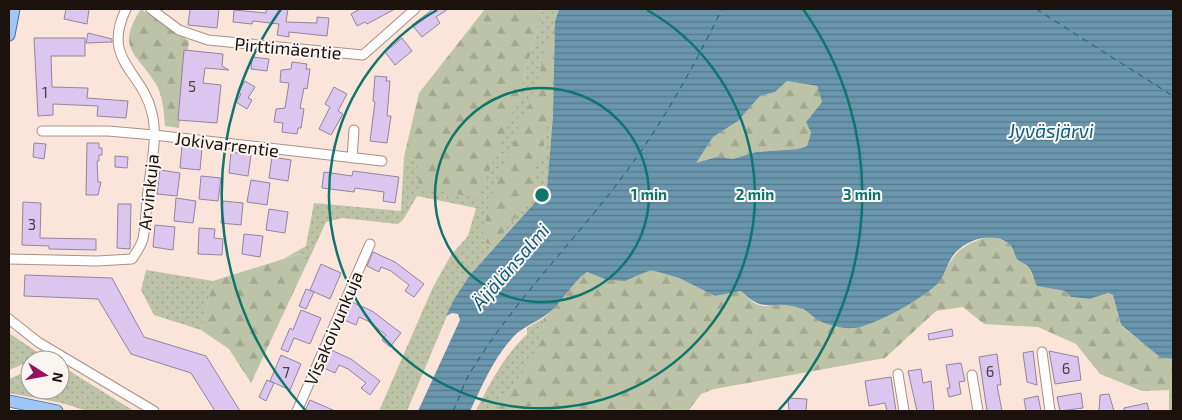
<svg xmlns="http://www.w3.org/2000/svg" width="1182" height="420" viewBox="0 0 1182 420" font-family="'Exo 2',sans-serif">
<defs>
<pattern id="grass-dots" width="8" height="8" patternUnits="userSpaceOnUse" patternTransform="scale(1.25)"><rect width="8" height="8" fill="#bdc3a6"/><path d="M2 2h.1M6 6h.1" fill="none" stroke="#a2a68e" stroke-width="1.8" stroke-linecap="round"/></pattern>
<pattern id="forest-firs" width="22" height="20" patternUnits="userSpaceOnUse" patternTransform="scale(1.25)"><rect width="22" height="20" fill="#bdc3a6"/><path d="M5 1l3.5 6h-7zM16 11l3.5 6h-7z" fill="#a2a68e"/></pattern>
<pattern id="water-rules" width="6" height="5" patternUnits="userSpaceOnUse" patternTransform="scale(1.25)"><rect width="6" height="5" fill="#6a96ae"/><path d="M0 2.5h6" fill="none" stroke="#56798c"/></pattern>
</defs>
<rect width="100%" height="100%" fill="#fbe4d9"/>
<g fill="url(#grass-dots)">
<path d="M543,9H559L555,21L553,115L547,189L470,275L454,299L407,411H379L433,287L451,255L468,236L476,208L417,196L403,220L398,224L342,218L326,222L309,259L299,254L285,258L306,246L314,203L401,211L404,157L417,160L517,102Z"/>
<path d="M146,270L213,281L201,330L154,315L141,290Z"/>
<path d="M544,318C544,356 515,380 497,411H476C490,383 504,356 527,334V328Z"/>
<path d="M9,333L43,356L9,370Z"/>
<path d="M60,365L134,411H87L62,403L9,393V379L30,370V390H60Z"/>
</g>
<g fill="url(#forest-firs)">
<path d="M141,9L189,41L179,128L165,126C164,113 163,96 156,84C137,53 115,49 141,9Z"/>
<path d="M485,9H543L517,102L478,198L419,187L417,160L404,157L419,93Z"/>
<path d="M555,21L553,115L543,135L545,155L536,160L531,191L534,195L492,245L481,241L490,200L531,100Z"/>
<path d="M787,81L817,86L822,102L806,122L811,133L807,146L798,149L756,152L733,160L717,157L695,164L713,137L738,121L760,96L775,92Z"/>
<path d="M991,236L1009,243L1018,259L1029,268L1037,286L1065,291L1071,297L1090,299L1108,293L1113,295L1121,326L1160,356L1173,359V411H1169V390L1142,391L1100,374L1076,344L1038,327L984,324L963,307L936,311L885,358L714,389L701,394L688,411H497C515,380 543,356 544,318C559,303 570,285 587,272L607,280L625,281L651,270L679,278L715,296L741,291C748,298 754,305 763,306C768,307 774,304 779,304C792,303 806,308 814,318L939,282C955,253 957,246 991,236Z"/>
<path d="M299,254L309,259L251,383L229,349L201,330L213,281Z"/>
</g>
<path fill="url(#water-rules)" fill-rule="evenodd" d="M559,9H1173V359L1160,357L1121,325L1113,295L1108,293L1090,299L1071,297L1065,291L1037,286C1034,281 1033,273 1029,268C1027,264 1021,263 1017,259C1014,254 1013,246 1008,243C993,232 968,239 956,252C948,260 946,273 939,282C926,297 871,328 852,328C842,329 823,324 815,318C809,314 807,310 800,308C772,298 766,316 741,291L715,296L679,278L651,270L625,281L607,280L587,272C572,283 565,297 553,309C542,320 524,326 515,335C494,357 483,384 470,411H418L460,320L458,314L452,313L446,316L454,299L470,275L547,189L553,115L555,21ZM787,81L817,86L822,102L806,122L811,133L807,146L798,149L756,152L733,159L717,157L696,163L713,137L738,121L760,96L775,92Z"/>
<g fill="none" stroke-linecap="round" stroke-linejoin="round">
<g stroke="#0a5e80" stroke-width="1" stroke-dasharray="6 5" stroke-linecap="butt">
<path d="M1036,9L1173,96"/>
<path d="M453,411C459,399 463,385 470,373C514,300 576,240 626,172C664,121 694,66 722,9"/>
</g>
</g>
<g fill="#dac6ef" stroke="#91859d">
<path d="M66,9H89L87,24L64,19Z"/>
<path d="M190,9H219L217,28L188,25Z"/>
<path d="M266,9H288L286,22L317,23V17L329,18L327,36L289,32V37L277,35L279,24L253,21L252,24L233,22L234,10L266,13Z"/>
<path d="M360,9H395L367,24L365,22L357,26L351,14Z"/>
<path d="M433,9H448L436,17L440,23L422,37L412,25Z"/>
<path d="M88,33L112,39V42L86,43Z"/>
<path d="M34,38H85V56H51L52,87L88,88L87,98L128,101L126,118L97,116L98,106L53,104V115L38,116Z"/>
<path d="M402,38L412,51L395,65L385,52Z"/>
<path d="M184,50L223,54L222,66L229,70L205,68L203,83L221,85L217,123L178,120Z"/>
<path d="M252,57L269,59L267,71L251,69Z"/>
<path d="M292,62L307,64L306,69H310L307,89L304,88L300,108L304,109L301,128H298L297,134L282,132L283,123L274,122L276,109L285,108L286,102L289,83L280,82L281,70L291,69Z"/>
<path d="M375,76L387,77L386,81H390L387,116H391L387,143L370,141L375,102L373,101Z"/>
<path d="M245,81L255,87L248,98L252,100L247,109L236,102L241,94L238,92Z"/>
<path d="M334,87L347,94L338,111L343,114L331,135L319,129L330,107L325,104Z"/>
<path d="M34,143L46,144L44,159L33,157Z"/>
<path d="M87,143H99V148H102V155H99V161H97L98,182H101L98,195H86Z"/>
<path d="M182,146L202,148L200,170L180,168Z"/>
<path d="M231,152L251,155L248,176L229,173Z"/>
<path d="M115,156L128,157L127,168L115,167Z"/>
<path d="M272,157L291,160L288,181L269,178Z"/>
<path d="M160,170L180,173L177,196L157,194Z"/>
<path d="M353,171L399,177L395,203L383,201L384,192L355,188L354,192L322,188L324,172L352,176Z"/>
<path d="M201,176L221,178L218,201L199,199Z"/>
<path d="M251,180L270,183L267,205L247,202Z"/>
<path d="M176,198L196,201L193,223L174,221Z"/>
<path d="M223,201L243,203L241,225L221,223Z"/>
<path d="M23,202L41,203L40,238L96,239V250L49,249V246L22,245Z"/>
<path d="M118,204H131L130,249L117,248Z"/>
<path d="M269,209L288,212L285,233L266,230Z"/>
<path d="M155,225L175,227L173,250L153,247Z"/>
<path d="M199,228L215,229L214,238L223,239L222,255L198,254Z"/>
<path d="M244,234L263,236L260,257L242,254Z"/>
<path d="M373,252L395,262L424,284L414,297L405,291L409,285L391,271L381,267L379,272L367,266Z"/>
<path d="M321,264L341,273L330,299L310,290Z"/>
<path d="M25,275L112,278L144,337L206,356L240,411H215L191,373L131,354L98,299L24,296Z"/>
<path d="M306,289L314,292L306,309L299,306Z"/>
<path d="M352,302L372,311L401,333L390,347L382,340L386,335L368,321L359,317L356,325L344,320Z"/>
<path d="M301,310L321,318L310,344L294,338L288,352L281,349L290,328L293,330Z"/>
<path d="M952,329L953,336L929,340L928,334Z"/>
<path d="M331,350L351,359L380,381L370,395L361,388L366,383L348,369L339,365L335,373L324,368Z"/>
<path d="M1033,351L1037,385L1027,382L1023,353Z"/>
<path d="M1049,351L1078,357L1081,380L1055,384Z"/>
<path d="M997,354L1001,385H997L1002,411H987L979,357Z"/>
<path d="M281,355L301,364L290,390L270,381Z"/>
<path d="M961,363L965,381L959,382L961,394L949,397L947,388H950L946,365Z"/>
<path d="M921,369L923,383L931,381L934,411H917L908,371Z"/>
<path d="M891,377L896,411H887L885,403L869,406L865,381Z"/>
<path d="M267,380L274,383L266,401L259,397Z"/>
<path d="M1081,393L1083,408L1060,411L1057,397Z"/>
<path d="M1109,394L1114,411H1099L1100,395Z"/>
<path d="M1038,396L1041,411H1026L1024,399Z"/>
<path d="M788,398L807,399L806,411H789Z"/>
<path d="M310,400L335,411H305Z"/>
<path d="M1147,403L1149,411H1124V408Z"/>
</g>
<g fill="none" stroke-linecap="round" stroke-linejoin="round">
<defs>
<g id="minor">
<path d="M151,9L179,30L208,40L363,55L415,9"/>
<path d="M42,131H108L154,135L382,161"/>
<path d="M352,158L354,130"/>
<path d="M9,259L97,261L132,259C136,253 141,246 143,239C146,223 146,206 148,190C151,166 158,137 152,113C142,70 101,61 126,9"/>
<path d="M9,319L38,342L154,411"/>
<path d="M1042,352L1050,411"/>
<path d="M898,374L904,411"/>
<path d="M972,375L978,411"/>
<path d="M297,411L370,244"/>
</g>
<g id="major">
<path d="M9,35L14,9"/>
<path d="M9,401L57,411"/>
</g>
</defs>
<use href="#minor" stroke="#ab9084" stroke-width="11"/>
<use href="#major" stroke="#476fa2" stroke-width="13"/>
<use href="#minor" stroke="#fff" stroke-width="9"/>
<use href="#major" stroke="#9ec7f8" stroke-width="11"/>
</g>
<g fill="none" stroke="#0f766e" stroke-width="2.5">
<circle cx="542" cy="195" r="107"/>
<path d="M647 10A213 213 0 1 1 437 10"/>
<path d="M306 411A320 320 0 0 1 281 9M803 9A320 320 0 0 1 778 411"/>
</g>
<g text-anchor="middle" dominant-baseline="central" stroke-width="4" stroke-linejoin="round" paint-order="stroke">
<g font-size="15" fill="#4b3e46">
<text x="192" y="86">5</text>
<text x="45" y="92">1</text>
<text x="32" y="224">3</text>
<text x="1066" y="368">6</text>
<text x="990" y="371">6</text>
<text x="286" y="372">7</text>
</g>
<g font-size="18" fill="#1b110d" stroke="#fbf5f2">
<text transform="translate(288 48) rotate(5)">Pirttimäentie</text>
<text transform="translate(227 144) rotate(7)">Jokivarrentie</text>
<text transform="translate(148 192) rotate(-84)">Arvinkuja</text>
<text transform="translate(333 328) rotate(-67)">Visakoivunkuja</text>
</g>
<g font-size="19" font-style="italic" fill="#0a5e80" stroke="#fbf5f2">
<text x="1051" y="130">Jyväsjärvi</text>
<text transform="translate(510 266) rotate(-49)">Äijälänsalmi</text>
</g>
</g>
<circle cx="542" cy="195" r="8" fill="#0f766e" stroke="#fbf5f2" stroke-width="2.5"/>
<g font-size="15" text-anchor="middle" font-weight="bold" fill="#0f766e" stroke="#fbf5f2" stroke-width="4" stroke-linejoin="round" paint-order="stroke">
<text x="649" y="200">1 min</text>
<text x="755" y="200">2 min</text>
<text x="862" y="200">3 min</text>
</g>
<rect width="1182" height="420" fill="none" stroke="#1b110d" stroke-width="20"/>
<g transform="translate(45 375) rotate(101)"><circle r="24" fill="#fbf5f2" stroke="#a19a96"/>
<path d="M0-4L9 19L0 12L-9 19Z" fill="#960f65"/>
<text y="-8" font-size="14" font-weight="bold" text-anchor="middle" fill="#1b110d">N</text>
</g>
</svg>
